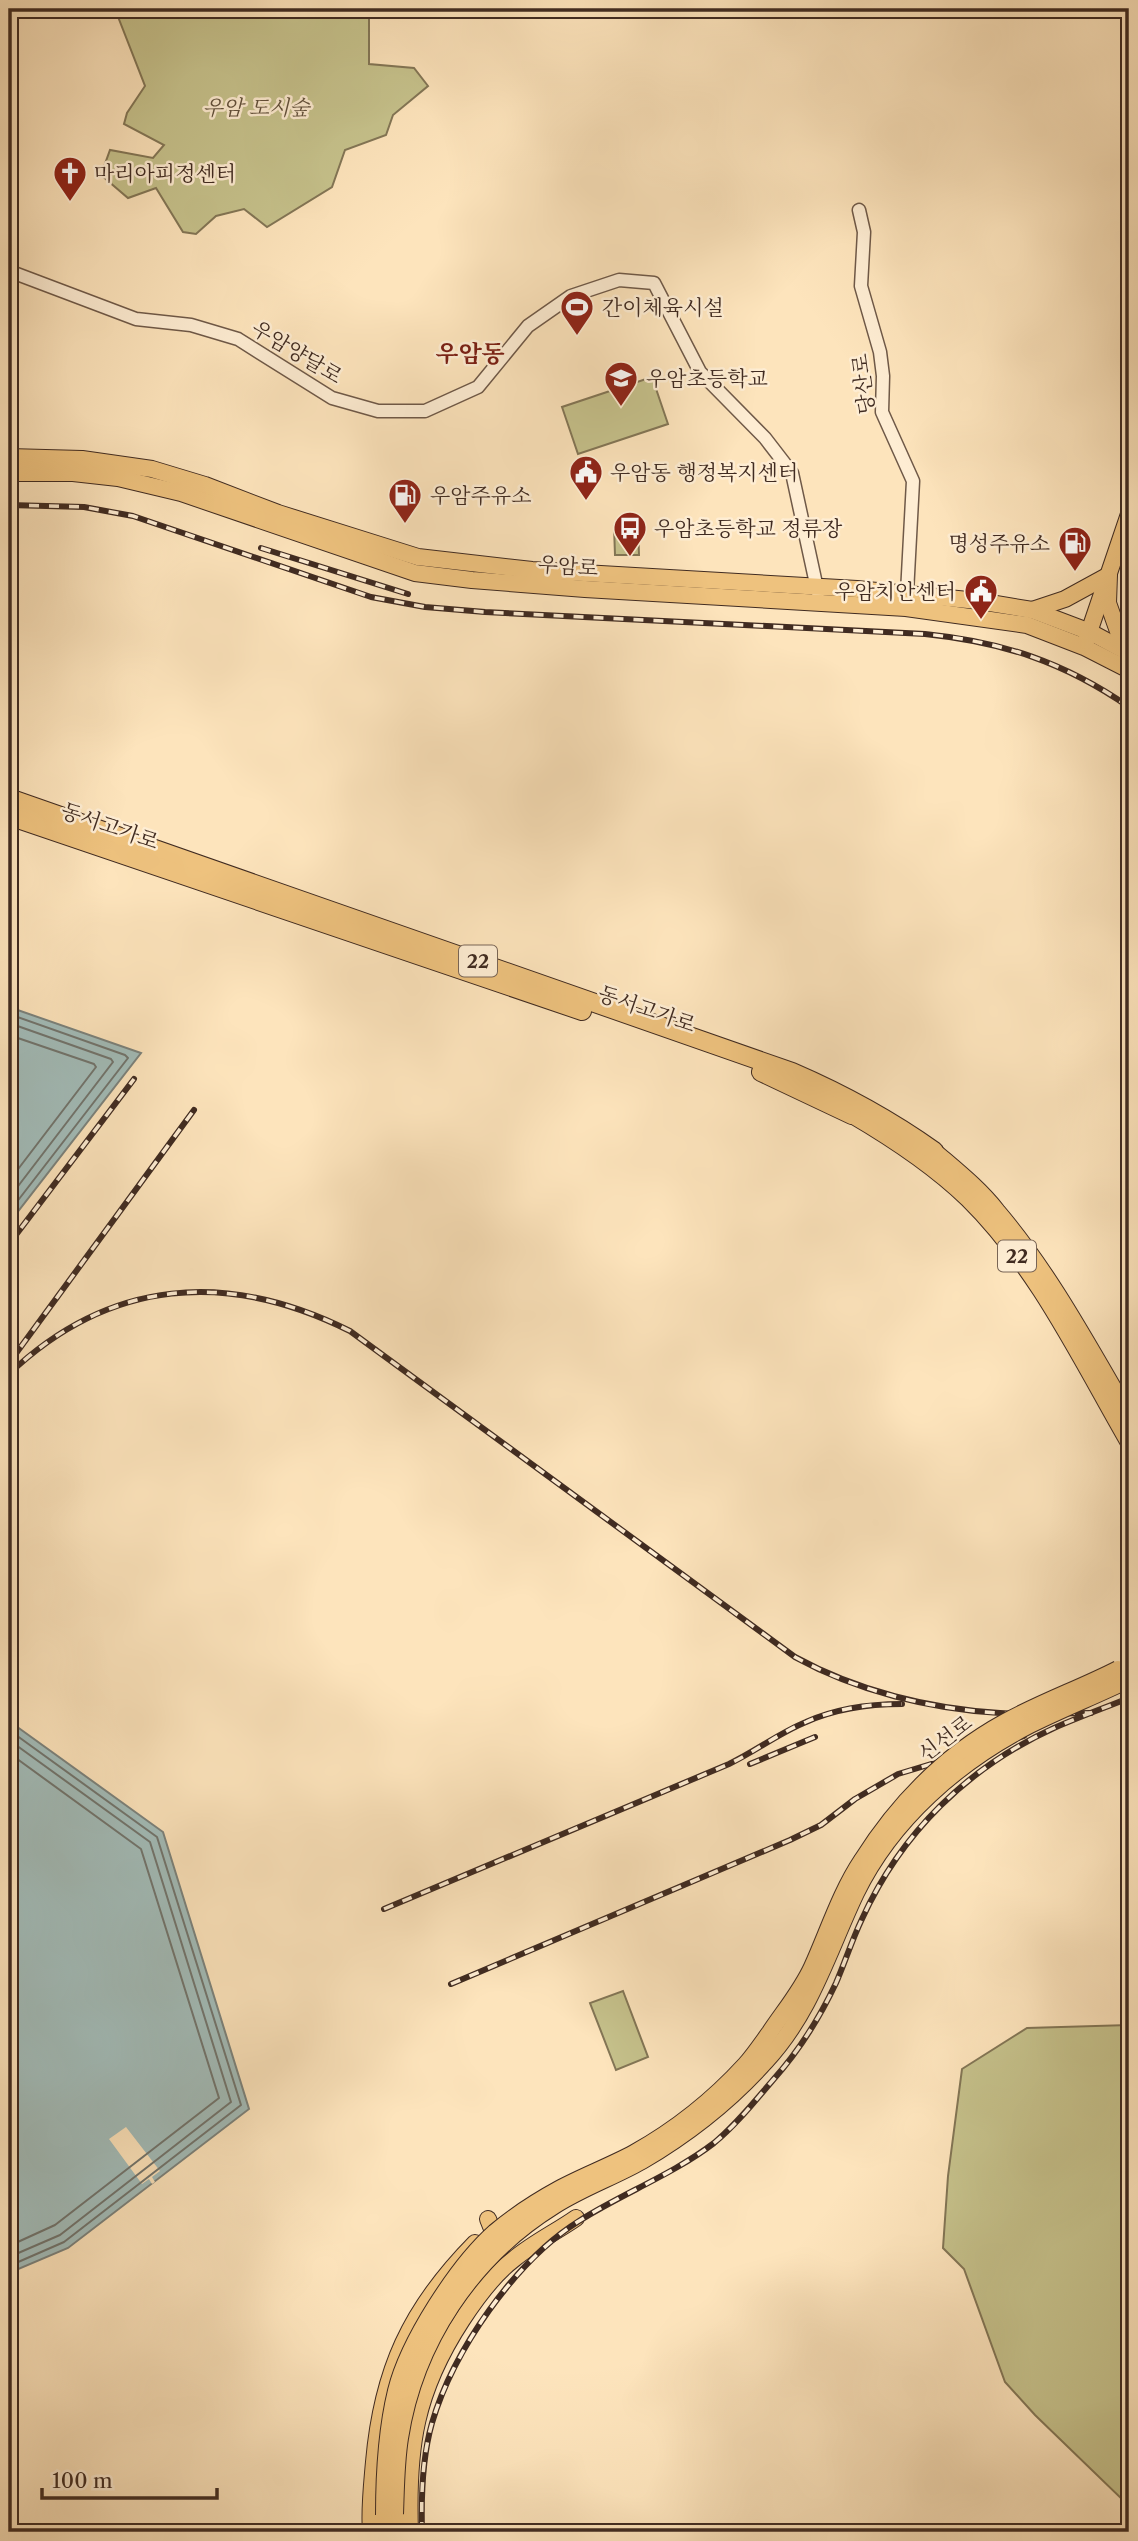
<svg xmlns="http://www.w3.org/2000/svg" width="1138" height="2541" viewBox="0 0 1138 2541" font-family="'Libre Caslon Text','Noto Serif KR',serif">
<rect width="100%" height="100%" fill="#fde4bc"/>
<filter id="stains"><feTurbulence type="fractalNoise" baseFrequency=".00286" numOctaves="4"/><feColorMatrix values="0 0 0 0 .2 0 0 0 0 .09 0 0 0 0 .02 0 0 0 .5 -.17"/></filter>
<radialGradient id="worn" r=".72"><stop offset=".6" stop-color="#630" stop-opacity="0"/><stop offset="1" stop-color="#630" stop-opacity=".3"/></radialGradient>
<g fill="#c6c28c" stroke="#837656" stroke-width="2">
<path d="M115,9H369V64L414,68L428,86L393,115L386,135L345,150L332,187L267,227L244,209L216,216L196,234L183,232L156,188L128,198L101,175L110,150L153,158L164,145L124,124L127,113L145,86Z"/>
<path d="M652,377L668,424L578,454L562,407Z"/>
<path d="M614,526H638L639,555H615Z"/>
<path d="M623,1991L648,2057L616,2070L590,2003Z"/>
<path d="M1129,2025V2506L1035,2415L1005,2382L964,2269L943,2248L948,2176L962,2069L1027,2028Z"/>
</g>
<g fill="#a2bcb9" stroke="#7b827c" stroke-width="2">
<path d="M9,1007L141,1053L9,1223Z"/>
<path d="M9,1721L163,1832L249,2109L68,2248L9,2273Z"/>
</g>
<path fill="#fde4bc" d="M126,2127L160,2171L152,2177L155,2182L152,2184L149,2179L142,2184L109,2139Z"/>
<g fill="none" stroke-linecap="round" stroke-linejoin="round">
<g stroke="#71746d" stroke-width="2">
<path d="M9,1014L125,1055L128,1058L9,1212"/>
<path d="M9,1023L111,1059L113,1062L9,1198"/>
<path d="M9,1035L94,1064L96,1067L9,1181"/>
<path d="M9,1730L157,1837L241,2105L64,2242L9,2266"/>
<path d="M9,1740L150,1842L231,2102L60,2235L9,2257"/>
<path d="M9,1753L141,1849L219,2098L55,2225L9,2246"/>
</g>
<defs>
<g id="minor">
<path d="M859,210L864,232L861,286L880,352L883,376L882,412L913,481L907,593"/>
<path d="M9,271L136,319L191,325L238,339L332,398L378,411H425L478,387L528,326L571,296L619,280L654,283L700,372L765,438L792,473L818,593"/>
</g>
<g id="major">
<path d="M9,457L82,459L152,469L205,485L278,513L418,557L532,570L857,589L978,601L1032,610L1090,632L1129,653"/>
<path d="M9,473H73L118,478L181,493L415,573L472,580L585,589L906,608L1027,625L1084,647L1129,670"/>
<path d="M1032,610L1065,599L1109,575L1108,603L1125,651"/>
<path d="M1086,641L1129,514"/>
<path d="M852,1115C893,1139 934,1166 968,1199C1037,1267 1081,1360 1129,1443"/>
<path d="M934,1151C956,1170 979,1188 997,1211C1049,1272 1088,1345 1129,1415"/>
<path d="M488,2219L496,2239L495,2244"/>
<path d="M395,2514L396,2532"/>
<path d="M371,2532C369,2510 372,2485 374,2462C382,2371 410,2309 475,2243"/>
<path d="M384,2532V2515"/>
<path d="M410,2532C407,2447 415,2392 462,2320C477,2297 493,2275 514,2259C533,2243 556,2232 576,2218"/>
</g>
<g id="highway">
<path d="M9,798L792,1072C843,1094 889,1119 934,1151"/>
<path d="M9,816L582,1011"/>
<path d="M761,1072L852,1115"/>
</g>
</defs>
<use href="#minor" stroke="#6f5948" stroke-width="15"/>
<use href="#major" stroke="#402b21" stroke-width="18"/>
<use href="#highway" stroke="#402b21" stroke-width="20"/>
<use href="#minor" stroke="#feedd3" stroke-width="12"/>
<use href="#major" stroke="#eec27e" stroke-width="16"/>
<use href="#highway" stroke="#eec27e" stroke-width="18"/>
<defs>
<g id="rail">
<path d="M9,505L84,507L133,516L371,597L425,607L485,612L925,634C1003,642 1064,662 1129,707"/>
<path d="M261,548L408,594"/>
<path d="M9,1244L134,1079"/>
<path d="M9,1363L194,1110"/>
<path d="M9,1374C110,1278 228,1270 350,1331L795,1657C857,1691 930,1709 1000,1713C1030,1715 1061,1713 1091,1713"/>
<path d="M750,1764L815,1737"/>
<path d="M384,1909L729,1764C756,1751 779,1733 806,1722C837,1708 869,1704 902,1704"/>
<path d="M451,1984L790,1840L821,1825L855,1799L898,1774L1024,1736"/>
<path d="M422,2532C421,2496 422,2458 432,2423C453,2351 515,2261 579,2221C623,2193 672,2175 714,2143C736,2125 755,2101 773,2080C798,2052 820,2017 836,1983C845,1962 852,1940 862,1919C901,1833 968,1767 1054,1728C1079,1717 1104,1708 1129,1698"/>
</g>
</defs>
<use href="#rail" stroke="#402b21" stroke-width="6"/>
<use href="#rail" stroke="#feedd3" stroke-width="3.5" stroke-dasharray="10" stroke-linecap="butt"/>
<defs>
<g id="major-bridge">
<path d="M395,2514C396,2488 396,2463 400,2438C415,2342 472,2257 554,2206C582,2188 614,2177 642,2161C688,2134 730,2101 765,2062C811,2013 828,1952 856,1893C892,1819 958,1762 1030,1725C1062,1709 1095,1696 1126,1681"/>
<path d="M384,2515C384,2473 386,2432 396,2391C408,2342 457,2266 495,2232C514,2216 537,2201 559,2189C583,2176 610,2166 634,2153C675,2130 713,2100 745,2065C754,2055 762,2043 770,2032C784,2011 801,1991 812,1967C828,1932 840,1893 862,1860C898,1803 945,1755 1005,1722C1041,1702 1081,1688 1118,1669"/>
</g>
</defs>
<use href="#major-bridge" stroke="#402b21" stroke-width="18" stroke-linecap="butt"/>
<use href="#major-bridge" stroke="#eec27e" stroke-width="16"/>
</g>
<defs>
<symbol id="church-pin" viewBox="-11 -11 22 30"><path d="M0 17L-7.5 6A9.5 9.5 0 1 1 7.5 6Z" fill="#8f2418" stroke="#feedd3"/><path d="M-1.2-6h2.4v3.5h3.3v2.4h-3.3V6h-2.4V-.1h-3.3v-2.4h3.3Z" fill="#fff"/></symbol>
<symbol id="stadium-pin" viewBox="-11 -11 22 30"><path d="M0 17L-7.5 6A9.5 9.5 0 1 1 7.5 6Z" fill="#8f2418" stroke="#feedd3"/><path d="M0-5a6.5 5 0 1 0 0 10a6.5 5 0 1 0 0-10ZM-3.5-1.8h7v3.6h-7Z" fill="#fff"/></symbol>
<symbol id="school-pin" viewBox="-11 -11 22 30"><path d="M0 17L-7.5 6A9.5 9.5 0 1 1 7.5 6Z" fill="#8f2418" stroke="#feedd3"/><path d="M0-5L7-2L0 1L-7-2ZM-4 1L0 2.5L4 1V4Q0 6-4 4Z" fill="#fff"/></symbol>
<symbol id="civic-pin" viewBox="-11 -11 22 30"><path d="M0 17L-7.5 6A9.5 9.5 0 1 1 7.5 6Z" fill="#8f2418" stroke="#feedd3"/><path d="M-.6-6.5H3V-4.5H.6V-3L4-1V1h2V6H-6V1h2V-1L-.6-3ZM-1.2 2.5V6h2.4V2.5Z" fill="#fff"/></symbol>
<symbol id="fuel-pin" viewBox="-11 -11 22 30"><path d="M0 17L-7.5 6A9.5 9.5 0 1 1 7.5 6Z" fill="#8f2418" stroke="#feedd3"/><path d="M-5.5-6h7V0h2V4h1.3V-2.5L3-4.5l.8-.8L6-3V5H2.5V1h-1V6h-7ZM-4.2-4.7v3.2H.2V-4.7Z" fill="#fff"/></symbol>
<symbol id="bus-pin" viewBox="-11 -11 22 30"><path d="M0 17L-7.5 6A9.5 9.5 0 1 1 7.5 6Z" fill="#8f2418" stroke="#feedd3"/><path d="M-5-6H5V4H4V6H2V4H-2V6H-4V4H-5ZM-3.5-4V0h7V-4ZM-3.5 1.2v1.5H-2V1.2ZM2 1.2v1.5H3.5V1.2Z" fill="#fff"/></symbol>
</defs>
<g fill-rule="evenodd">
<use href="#church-pin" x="51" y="154" width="38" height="52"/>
<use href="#stadium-pin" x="558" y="288" width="38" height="52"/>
<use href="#school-pin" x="602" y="359" width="38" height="52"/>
<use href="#civic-pin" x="567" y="453" width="38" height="52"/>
<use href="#fuel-pin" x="386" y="476" width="38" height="52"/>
<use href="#bus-pin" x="611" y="509" width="38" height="52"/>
<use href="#fuel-pin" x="1056" y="524" width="38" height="52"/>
<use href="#civic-pin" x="962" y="572" width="38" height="52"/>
</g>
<g text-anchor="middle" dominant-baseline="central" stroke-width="5" stroke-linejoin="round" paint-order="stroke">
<g fill="#feedd3" stroke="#796556" stroke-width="2">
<rect x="459" y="945.5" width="38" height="31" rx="5"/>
<rect x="998" y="1240.5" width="38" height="31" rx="5"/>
</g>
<g font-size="19" font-weight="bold" fill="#402b21">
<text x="478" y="961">22</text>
<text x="1017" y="1256">22</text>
</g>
<g font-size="21" font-style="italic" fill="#62513c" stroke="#feedd3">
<text x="256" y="107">우암 도시숲</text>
</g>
<g font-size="21" fill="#402b21" stroke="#feedd3" text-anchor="start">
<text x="94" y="173">마리아피정센터</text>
<text x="602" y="307">간이체육시설</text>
<text x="646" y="378">우암초등학교</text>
<text x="610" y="472">우암동 행정복지센터</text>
<text x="430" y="495">우암주유소</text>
<text x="654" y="528">우암초등학교 정류장</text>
<text x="1050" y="543" text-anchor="end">명성주유소</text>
<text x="956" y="591" text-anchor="end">우암치안센터</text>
</g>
<g font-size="21" fill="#402b21" stroke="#feedd3">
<text transform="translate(297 352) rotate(31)">우암양달로</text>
<text transform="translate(863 384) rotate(-97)">당산로</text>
<text transform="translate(568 566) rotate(4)">우암로</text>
<text transform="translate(110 826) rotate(19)">동서고가로</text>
<text transform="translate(647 1009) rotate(19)">동서고가로</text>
<text transform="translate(945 1738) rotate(-37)">신선로</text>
</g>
<g font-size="24" font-weight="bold" fill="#7a1f14" stroke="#feedd3">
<text x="470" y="353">우암동</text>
</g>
</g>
<rect width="1138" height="2541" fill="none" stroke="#fde4bc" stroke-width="35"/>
<rect x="10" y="10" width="1117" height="2520" fill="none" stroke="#402b21" stroke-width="3.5"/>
<rect x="18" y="18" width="1103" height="2506" fill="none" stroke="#402b21" stroke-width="2"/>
<path d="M42 2488v10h175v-10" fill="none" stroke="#402b21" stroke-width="3.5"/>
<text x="52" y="2488" font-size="21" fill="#402b21" stroke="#feedd3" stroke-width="5" paint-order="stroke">100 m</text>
<rect width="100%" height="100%" filter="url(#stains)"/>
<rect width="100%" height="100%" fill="url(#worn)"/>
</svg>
